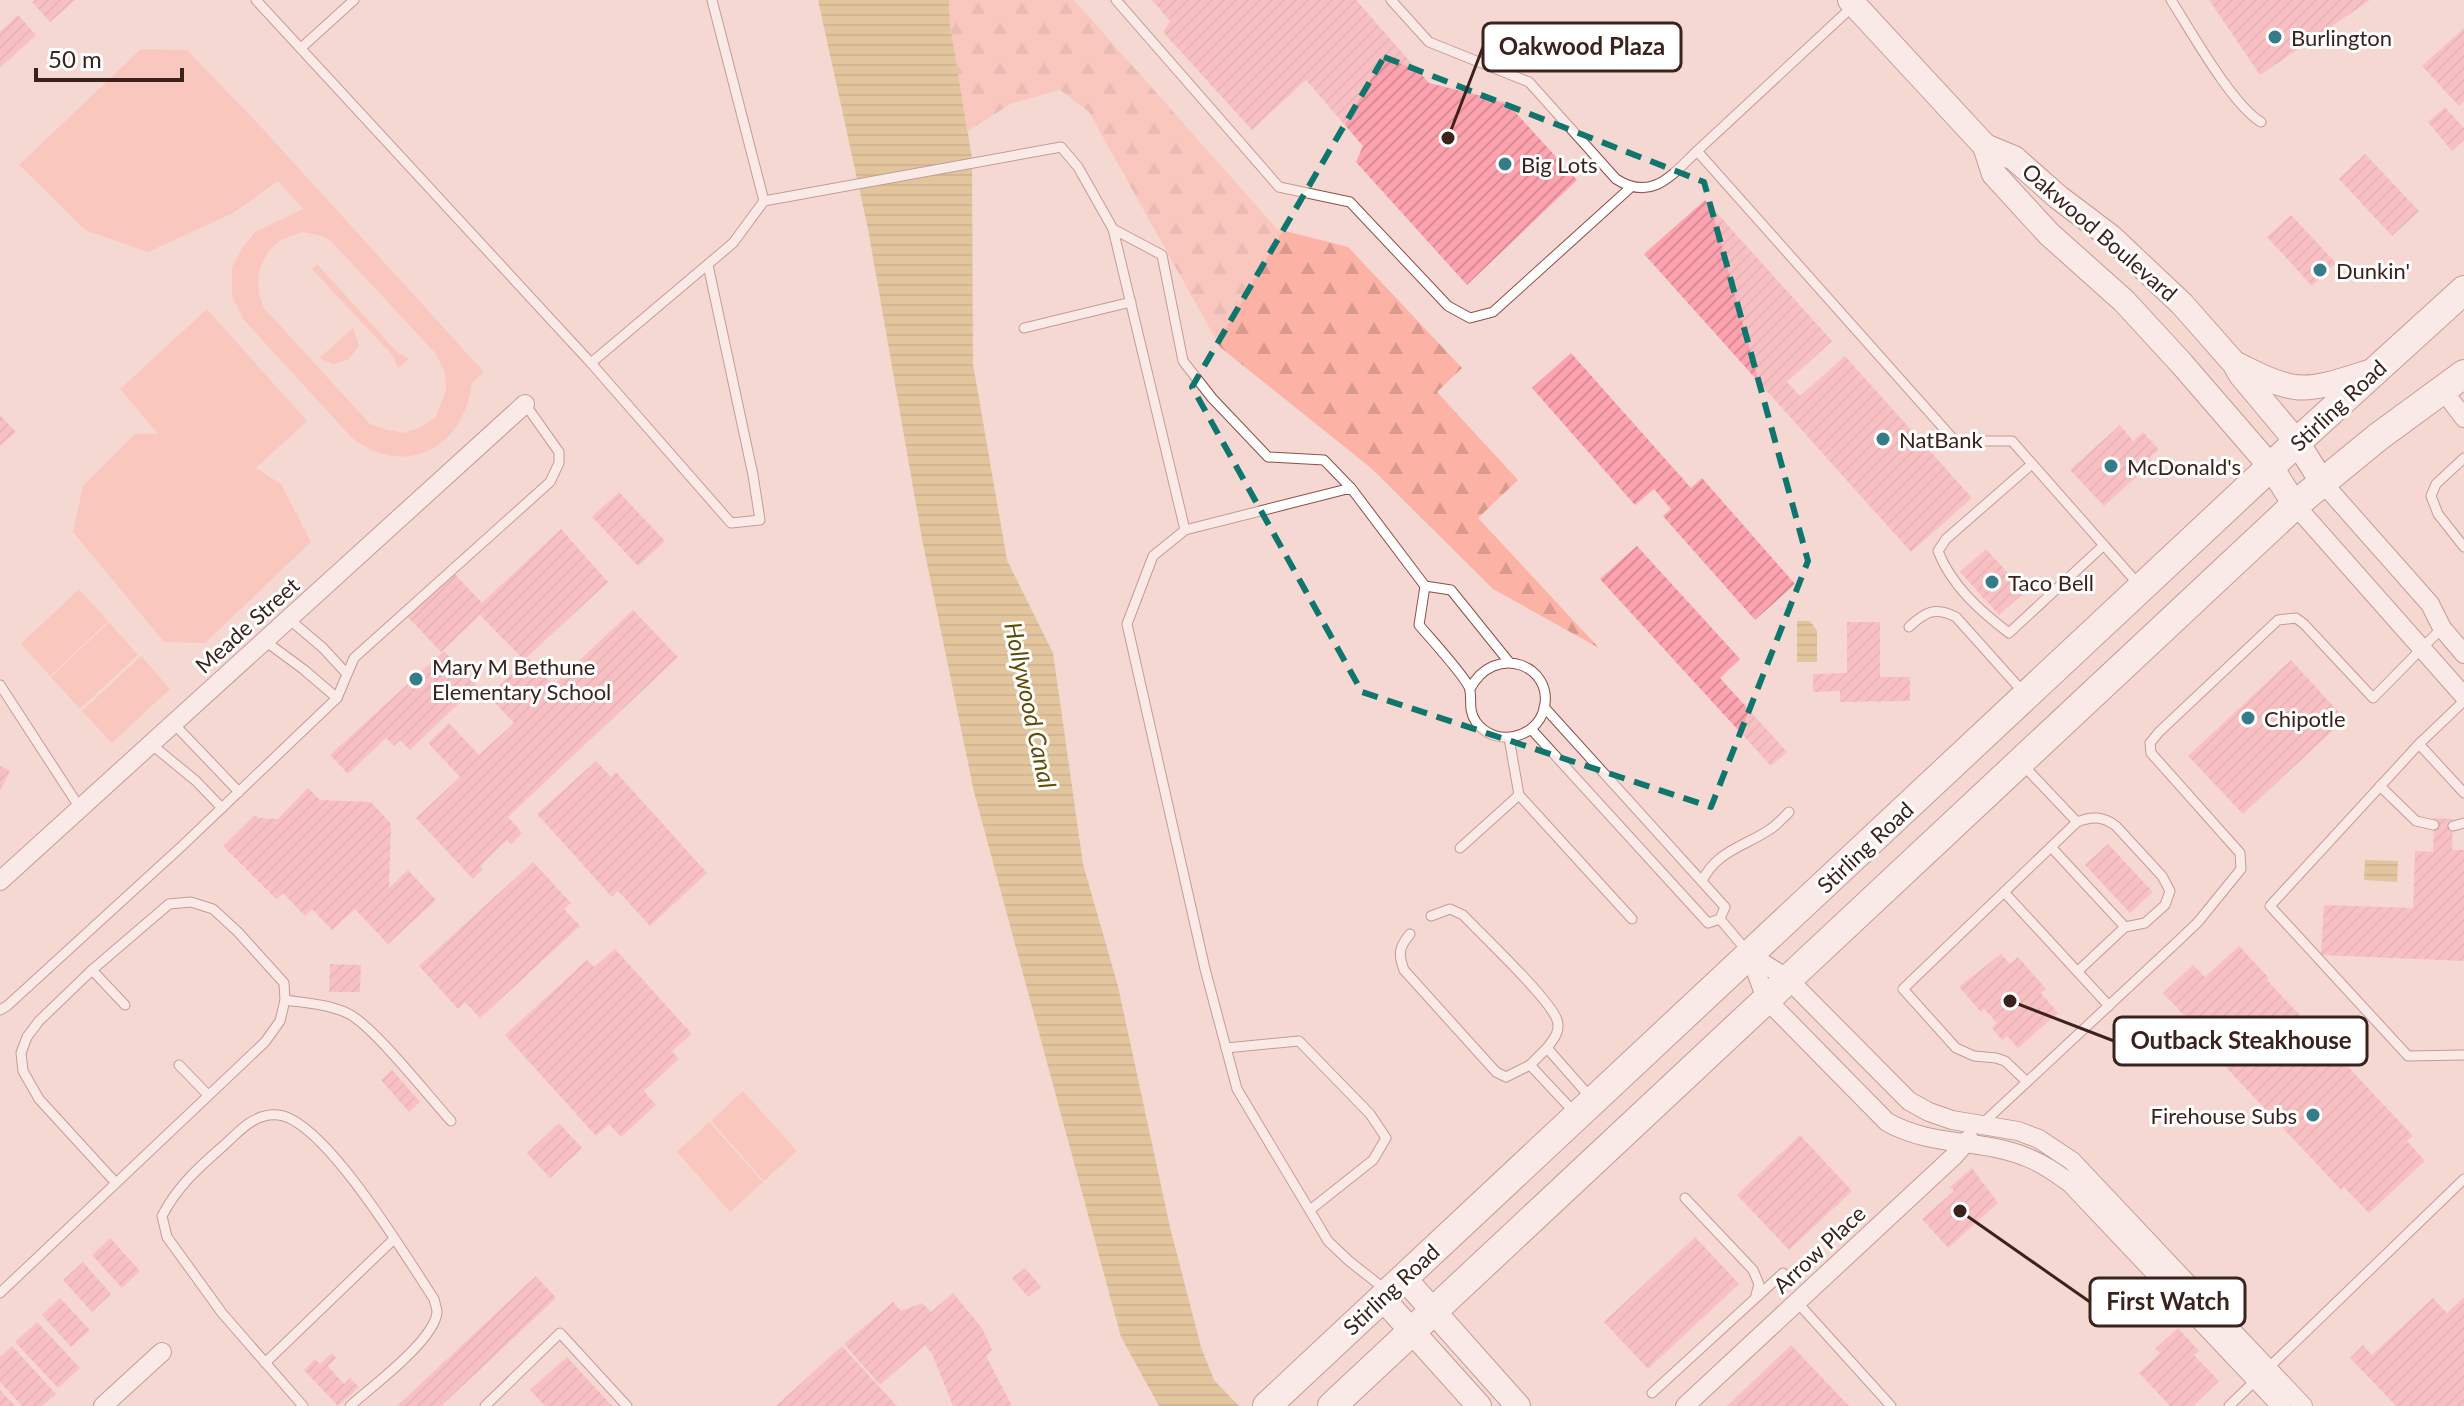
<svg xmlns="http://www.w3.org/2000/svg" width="2464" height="1406" viewBox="0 0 2464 1406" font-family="Lato,sans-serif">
<defs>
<pattern id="forest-firs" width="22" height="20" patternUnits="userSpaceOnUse" patternTransform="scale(2)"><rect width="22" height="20" fill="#fcb2a4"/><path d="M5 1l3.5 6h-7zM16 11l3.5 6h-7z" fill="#d9998d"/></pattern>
<pattern id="water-rules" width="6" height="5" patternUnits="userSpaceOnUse" patternTransform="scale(2)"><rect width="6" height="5" fill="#ccae5b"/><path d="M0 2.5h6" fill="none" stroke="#a78d4b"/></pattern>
<pattern id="building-hatch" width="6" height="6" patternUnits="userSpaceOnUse" patternTransform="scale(2)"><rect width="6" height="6" fill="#fda2af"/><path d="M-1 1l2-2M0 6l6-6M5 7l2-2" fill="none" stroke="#da8b96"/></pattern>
</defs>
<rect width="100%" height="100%" fill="#f5d8d3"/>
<path fill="url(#forest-firs)" d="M949,0H1074L1277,229L1348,247L1462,368L1437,392L1518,480L1478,518L1599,648L1493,589L1371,468L1220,347L1089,112L1060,90L1012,103L968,131L950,24Z"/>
<g fill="#fcb2a4" fill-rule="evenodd">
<path d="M141,49L187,50L262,128L484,372L472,383C464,448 406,479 352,438L244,320L232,296V267L243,247L255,232L303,209L278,181L233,213L148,252L85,230L19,165ZM302,232L322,236L331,241L436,354L445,373L446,391L435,418L419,428L403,433L384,429L370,424L264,308C253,285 258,259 278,242C284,237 295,235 302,232Z"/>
<path d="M317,264L397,352L409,359L398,368L392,355L312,269Z"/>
<path d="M207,309L307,421L256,468L281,484L311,542L205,643L164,642L73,532L83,486L135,434H158L120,389Z"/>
<path d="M353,328L359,346L348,360L333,364L319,358Z"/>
<path d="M79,589L108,621L50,676L21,644Z"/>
<path d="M109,622L138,655L80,709L51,677Z"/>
<path d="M141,656L170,689L112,743L82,711Z"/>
<path d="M743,1091L797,1151L764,1181L711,1121Z"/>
<path d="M709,1122L763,1182L730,1212L677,1152Z"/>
</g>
<g fill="url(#water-rules)">
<path d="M818,0H949L950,24L972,158L973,364L1007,560L1053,653L1083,864L1118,986L1170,1227L1201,1347L1214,1380L1239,1406H1159L1121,1337L974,792L922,539L868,229Z"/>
<path d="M1797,621H1810L1817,631V662H1797Z"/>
<path d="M2365,860L2398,861L2397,882L2364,880Z"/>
</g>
<g fill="url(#building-hatch)">
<path d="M35,0H75L50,22L32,2Z"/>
<path d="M1152,0H1356L1429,83L1506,102L1577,180L1467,285L1356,162L1363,146L1306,80L1252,130L1163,32L1170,21Z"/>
<path d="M2209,0H2370L2260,75Z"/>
<path d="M18,15L36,35L0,68V32Z"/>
<path d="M2464,28V101L2459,106L2422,66Z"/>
<path d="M2445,107L2464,128V140L2452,151L2428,122Z"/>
<path d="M2365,154L2419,211L2392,236L2339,179Z"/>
<path d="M1705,200L1832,341L1787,382L1800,396L1845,356L1972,498L1911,552L1644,254Z"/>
<path d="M2291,215L2336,263L2312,286L2267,237Z"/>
<path d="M1571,353L1691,488L1702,478L1795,584L1755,620L1663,516L1671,509L1654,489L1635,505L1532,388Z"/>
<path d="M0,415L16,432L0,446Z"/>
<path d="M2120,425L2133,441L2143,432L2159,450L2149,458L2153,462L2104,506L2070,470Z"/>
<path d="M619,492L665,541L638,566L592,517Z"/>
<path d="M561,529L608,582L524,660L480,615L441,652L406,615L452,571L482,603Z"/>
<path d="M1637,546L1740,659L1720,678L1787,752L1771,766L1600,579Z"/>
<path d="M1986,549L2025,592L1999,615L1960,572Z"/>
<path d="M633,610L678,657L508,817L522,833L511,844L507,840L480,866L483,869L473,879L416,818L460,777L428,743L449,723L479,755L514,723L488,696L528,658L553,685Z"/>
<path d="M1847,622H1880V677H1910V701L1840,702V691L1813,692V674L1847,673Z"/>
<path d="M444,651L477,686L410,750L400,740L394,746L386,738L348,774L330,755Z"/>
<path d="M2291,660L2345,719L2243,814L2188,756Z"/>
<path d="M596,761L611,777L616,772L707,873L650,926L618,891L612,897L537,814Z"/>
<path d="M0,766L10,771L0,791Z"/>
<path d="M308,788L320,800L371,802L391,824L389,888L408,870L436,900L388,944L355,909L332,930L312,909L305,916L283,893L276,899L223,846L255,815L259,818L278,819Z"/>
<path d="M2434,818L2453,819L2452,850H2464V961L2321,955L2324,905L2413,908L2415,851L2433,852Z"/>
<path d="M2108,844L2153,892L2130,913L2085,865Z"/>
<path d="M533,862L571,903L564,909L580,926L480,1018L465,1002L458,1009L419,966Z"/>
<path d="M2239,946L2269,978L2267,980L2413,1136L2407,1141L2425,1161L2369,1213L2344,1187L2341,1190L2193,1032L2196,1028L2163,993L2193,965L2205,977Z"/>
<path d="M615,949L692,1034L672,1051L679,1059L644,1091L656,1105L621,1137L609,1124L596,1136L505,1035L587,960L594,967Z"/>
<path d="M2001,954L2010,964L2018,957L2046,989L2041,993L2058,1013L2018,1048L2007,1036L2002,1040L1992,1028L1997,1023L1984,1009L1981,1012L1959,987Z"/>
<path d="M330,964L361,965L360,992H329Z"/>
<path d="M392,1070L420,1102L409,1112L381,1080Z"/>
<path d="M559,1123L582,1148L550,1178L527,1153Z"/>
<path d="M1800,1135L1852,1191L1789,1250L1737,1195Z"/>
<path d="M1972,1168L1998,1203L1948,1248L1922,1219L1954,1191L1950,1187Z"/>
<path d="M1695,1237L1739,1284L1648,1369L1604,1322Z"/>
<path d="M110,1238L140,1271L122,1288L92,1255Z"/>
<path d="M83,1262L111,1294L92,1312L63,1280Z"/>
<path d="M1025,1268L1041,1287L1028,1297L1012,1278Z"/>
<path d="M536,1276L556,1298L441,1406H397Z"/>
<path d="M953,1293L982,1328L992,1350L986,1356L1012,1406H953L932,1354L925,1345L880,1385L844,1344L893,1302L901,1311L922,1303L931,1312Z"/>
<path d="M2464,1297V1406H2396L2350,1358L2363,1345L2372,1355L2433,1298L2447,1313Z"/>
<path d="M60,1298L90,1330L71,1347L42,1315Z"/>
<path d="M37,1322L80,1368L58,1388L15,1342Z"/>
<path d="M2178,1328L2199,1351L2194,1355L2219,1381L2193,1406H2170L2139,1373L2160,1353L2155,1349Z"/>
<path d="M1791,1345L1849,1406H1727Z"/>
<path d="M12,1346L56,1394L42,1406H22L0,1382V1357Z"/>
<path d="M842,1346L897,1406H776Z"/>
<path d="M332,1353L336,1358L328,1366L344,1384L350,1378L359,1387L338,1406L304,1370L315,1359L320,1364Z"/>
<path d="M567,1357L612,1406H545L530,1390Z"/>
<path d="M0,1390L15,1406H0Z"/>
</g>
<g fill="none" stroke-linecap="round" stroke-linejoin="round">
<defs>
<g id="lane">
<path d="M256,0L591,363L733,243L764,201L1061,147L1078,167L1113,229"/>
<path d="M712,0L764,201"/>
<path d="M1116,0L1279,187L1350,202L1448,306L1470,318L1493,312L1630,188"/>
<path d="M1391,0L1429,42L1529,82L1616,179C1652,202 1672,175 1697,151"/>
<path d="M2171,0C2191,31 2232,105 2261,122"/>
<path d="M1852,7L1697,151L1955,441H2012L2139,585"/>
<path d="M301,48L354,0"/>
<path d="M1024,328L1131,302"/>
<path d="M591,363L731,523L760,520L753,475L708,265"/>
<path d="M2464,458L2436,484L2431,496L2438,514L2464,547"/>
<path d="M2032,464L1946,539L1938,551C1951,585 1980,611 2009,633L2104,545"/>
<path d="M1185,530L1113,229L1162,255L1183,361L1212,398L1268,457L1324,460L1351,488"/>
<path d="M289,619L323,648L346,673"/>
<path d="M1909,627C1925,612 1935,606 1956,617L2024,693"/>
<path d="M265,641L303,669L337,698"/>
<path d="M0,685L80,808"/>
<path d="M1470,689C1494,642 1555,665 1544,709C1536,739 1495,748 1476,722C1467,709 1473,698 1469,687C1463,674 1430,638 1419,625L1425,586L1451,590L1509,662"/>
<path d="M2464,701L2419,744L2270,906L2408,1056L2464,1055"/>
<path d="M174,724L239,792"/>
<path d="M1531,729L1708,923L1720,919L1725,907L1544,707"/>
<path d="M1509,738L1519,795L1632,919"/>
<path d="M151,744L196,781L222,808"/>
<path d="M2419,744L2464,793"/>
<path d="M2022,764L2077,822L1903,989L1956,1048L1974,1056L1996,1058L2005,1061L2027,1082"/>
<path d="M2380,786L2416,821L2434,825"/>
<path d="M2453,826L2464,823"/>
<path d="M2051,847L2125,927L2145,923L2165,905L2170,891L2162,876L2116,826C2103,816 2092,816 2077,822"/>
<path d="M1460,848L1519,795"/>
<path d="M1702,881C1717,851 1743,847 1769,830C1777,825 1783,818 1789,812"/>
<path d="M2004,892L2109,1006"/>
<path d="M1431,916L1450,909L1463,915C1482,935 1550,999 1557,1020C1561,1031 1553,1040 1547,1048L1591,1098"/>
<path d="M1720,919L1746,950"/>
<path d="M1410,934C1399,947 1398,954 1404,970L1496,1072L1506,1077L1530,1065L1574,1112"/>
<path d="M92,970L125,1005"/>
<path d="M2078,971L2125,927"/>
<path d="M285,1000C306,1003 327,1004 347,1013C372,1024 429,1097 451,1121"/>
<path d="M0,1010L7,1006L182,846L337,698L354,658L550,482L559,463V452L525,404"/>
<path d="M1226,1048L1299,1041L1370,1114L1386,1138L1373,1160L1310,1210"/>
<path d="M179,1065L208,1095"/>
<path d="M1530,1065L1547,1048"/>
<path d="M1983,1123L2177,942L2198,922L2241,869L2240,853L2151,753L2150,743L2159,732L2278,620L2296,618L2304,624L2373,698L2442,628"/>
<path d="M1685,1198L1753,1270L1759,1284L1756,1295"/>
<path d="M1386,1290L1349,1261L1328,1241L1237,1089L1205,969L1127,624L1153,556L1185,530L1351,488L1425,586"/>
<path d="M0,1293L265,1042L280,1021L285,1000L284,983L238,932L213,909L191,902L169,904L92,970L39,1021L27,1037L21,1053L23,1071L39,1099L115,1182"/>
<path d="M1797,1302L1891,1406"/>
<path d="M265,1363L394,1239"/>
<path d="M1652,1393L1783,1273"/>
<path d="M303,1406L222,1313L167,1237L162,1216C177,1187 198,1168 222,1147C239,1132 253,1113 278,1115C324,1119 408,1260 434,1299C435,1304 437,1308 437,1312C435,1340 371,1387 350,1406"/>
<path d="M485,1406L560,1333L627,1406"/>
<path d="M2229,1406L2464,1179"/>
</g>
<g id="street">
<path d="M2442,389L2464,418"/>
<path d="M2322,482L2430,604L2442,628L2464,654"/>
<path d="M2295,505L2464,696"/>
<path d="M0,881L525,404"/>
<path d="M1750,955L1788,979L1909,1101L1929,1112L1952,1120L2018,1131L2039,1139L2072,1161L2303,1406"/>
<path d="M1750,955L1766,999L1887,1122C1934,1148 1980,1138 2026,1157C2042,1163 2056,1173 2070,1183L2281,1406"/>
<path d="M103,1406L162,1352"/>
<path d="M1685,1406L1953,1157L1969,1139"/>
</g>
<g id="secondary">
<path d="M1850,0L1985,146L2014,158L2058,197L2111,237L2182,304L2234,363L2241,375L2297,442L2322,482"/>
<path d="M1985,146L1994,174L2049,234L2124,301L2182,364L2271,467L2295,505"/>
<path d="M2236,364C2255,373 2274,384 2295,387C2321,390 2351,377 2376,370"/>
<path d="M1404,1278L1518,1406"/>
<path d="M1382,1298L1479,1406"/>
</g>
<g id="primary">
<path d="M1267,1406L2297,442L2464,290"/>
<path d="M1332,1406L2295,505L2378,437L2464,374"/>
</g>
</defs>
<use href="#lane" stroke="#8c4f45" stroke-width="11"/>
<use href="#street" stroke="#8c4f45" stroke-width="20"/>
<use href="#secondary" stroke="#8c4f45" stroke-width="26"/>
<use href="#primary" stroke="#8c4f45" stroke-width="30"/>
<use href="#lane" stroke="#fff" stroke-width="9"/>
<use href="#street" stroke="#fff" stroke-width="18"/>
<use href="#secondary" stroke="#fff" stroke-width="24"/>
<use href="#primary" stroke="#fff" stroke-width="28"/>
</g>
<path d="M0 0H2464V1406H0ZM1384,57L1704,182L1808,561L1711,807L1362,692L1192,387Z" fill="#f5d8d3" fill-opacity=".55" fill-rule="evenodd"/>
<path fill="none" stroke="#0f766e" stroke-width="6" stroke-dasharray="16 10" stroke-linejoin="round" d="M1384,57L1704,182L1808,561L1711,807L1362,692L1192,387Z"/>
<g fill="#367c88" stroke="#fff" stroke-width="3">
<circle cx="2275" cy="37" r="8"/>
<circle cx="1505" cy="164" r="8"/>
<circle cx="2320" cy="270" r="8"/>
<circle cx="1883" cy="439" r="8"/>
<circle cx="2111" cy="466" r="8"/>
<circle cx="1992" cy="582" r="8"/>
<circle cx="416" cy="679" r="8"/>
<circle cx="2248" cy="718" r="8"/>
<circle cx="2313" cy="1115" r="8"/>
</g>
<g text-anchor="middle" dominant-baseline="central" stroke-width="6" stroke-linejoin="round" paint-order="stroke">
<g font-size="22" fill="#3c221d" stroke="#fff" text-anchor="start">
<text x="2291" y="37">Burlington</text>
<text x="1521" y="164">Big Lots</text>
<text x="2336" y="270">Dunkin'</text>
<text x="1899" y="439">NatBank</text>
<text x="2127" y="466">McDonald's</text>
<text x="2008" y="582">Taco Bell</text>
<text x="432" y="666">Mary M Bethune<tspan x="432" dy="25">Elementary School</tspan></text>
<text x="2264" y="718">Chipotle</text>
<text x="2297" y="1115" text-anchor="end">Firehouse Subs</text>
</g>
<g font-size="22" fill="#3c221d" stroke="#fff">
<text transform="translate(2100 232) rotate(41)">Oakwood Boulevard</text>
<text transform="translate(2338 405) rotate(-43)">Stirling Road</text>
<text transform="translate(247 625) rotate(-42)">Meade Street</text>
<text transform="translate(1865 847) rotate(-43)">Stirling Road</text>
<text transform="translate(1819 1249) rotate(-43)">Arrow Place</text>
<text transform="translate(1391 1289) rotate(-43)">Stirling Road</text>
</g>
<g font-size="24" font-style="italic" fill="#604c07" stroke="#fff">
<text transform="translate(1031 705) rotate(78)">Hollywood Canal</text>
</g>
</g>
<path fill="none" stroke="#3c221d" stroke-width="3" d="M1448 138L1483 47M2010 1001L2114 1041M1960 1211L2090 1302"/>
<g fill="#3c221d" stroke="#fff" stroke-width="3">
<circle cx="1448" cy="138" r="8"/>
<circle cx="2010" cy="1001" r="8"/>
<circle cx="1960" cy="1211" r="8"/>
</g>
<g fill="#fff" stroke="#3c221d" stroke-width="3">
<rect x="1483" y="23" width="198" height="48" rx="8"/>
<rect x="2114" y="1017" width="253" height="48" rx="8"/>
<rect x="2090" y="1278" width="155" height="48" rx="8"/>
</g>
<g font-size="24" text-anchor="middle" font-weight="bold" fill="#3c221d">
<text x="1582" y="55">Oakwood Plaza</text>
<text x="2241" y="1049">Outback Steakhouse</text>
<text x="2168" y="1310">First Watch</text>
</g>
<path d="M36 68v12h146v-12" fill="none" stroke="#3c221d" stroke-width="4"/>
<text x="48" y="68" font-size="24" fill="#3c221d" stroke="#ffffff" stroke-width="6" paint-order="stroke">50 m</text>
</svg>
